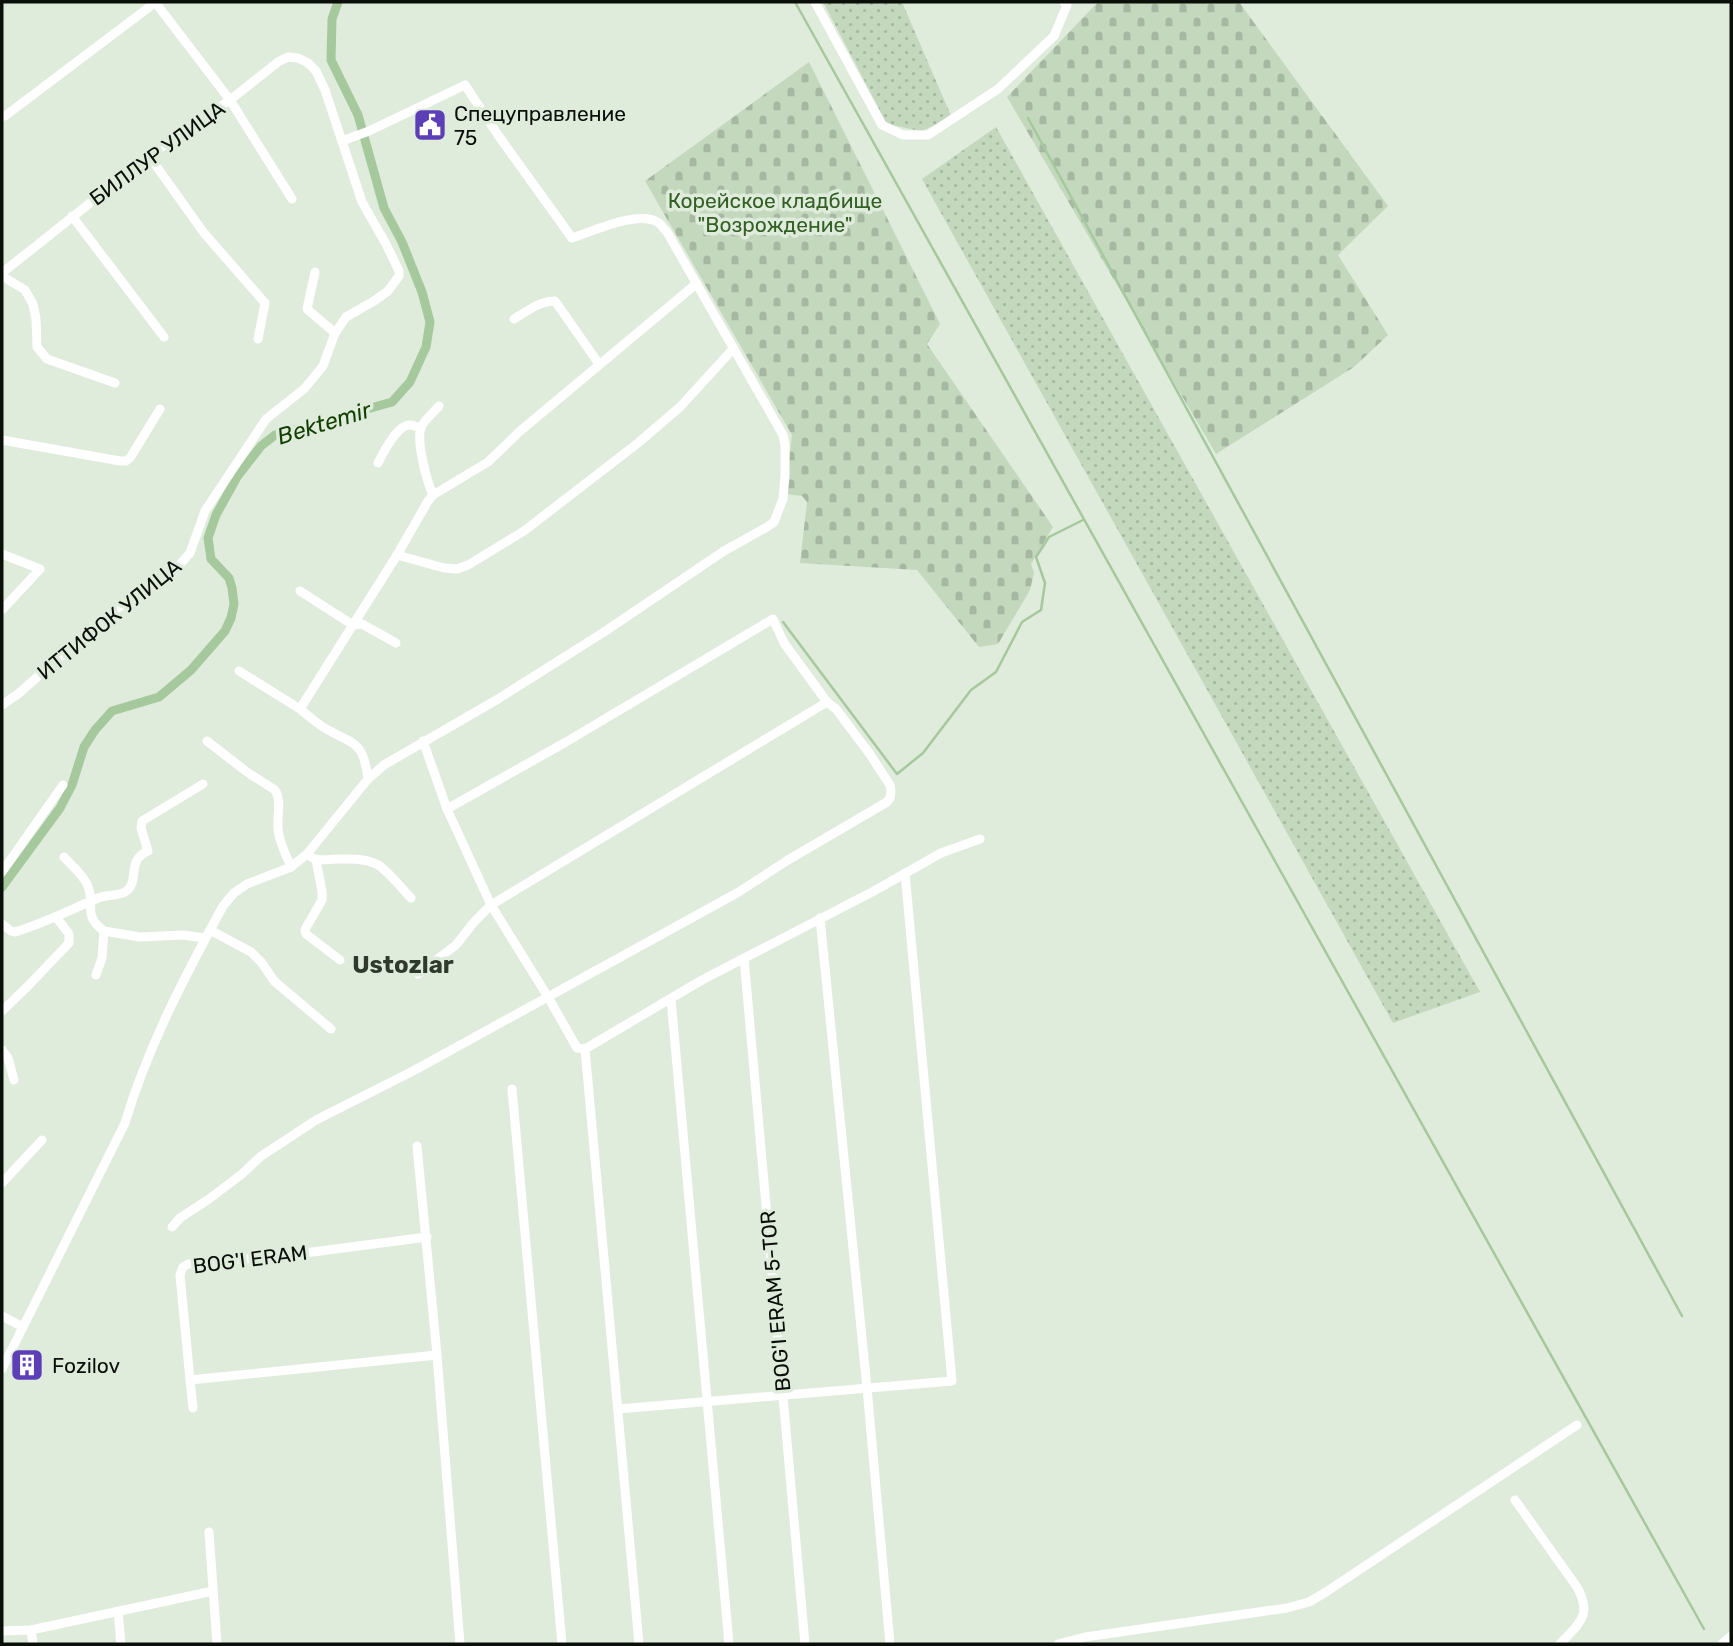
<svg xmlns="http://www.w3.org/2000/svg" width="1733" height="1646" viewBox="0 0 1733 1646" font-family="Rubik,sans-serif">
<defs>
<pattern id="grass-dots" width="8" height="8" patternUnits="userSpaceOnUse" patternTransform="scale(1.75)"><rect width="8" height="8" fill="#c3d8bd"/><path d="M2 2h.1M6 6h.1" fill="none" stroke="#a6b8a1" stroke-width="1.8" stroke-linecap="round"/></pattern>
<pattern id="cemetery-stones" width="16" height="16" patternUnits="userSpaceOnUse" patternTransform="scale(1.75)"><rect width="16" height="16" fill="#c3d8bd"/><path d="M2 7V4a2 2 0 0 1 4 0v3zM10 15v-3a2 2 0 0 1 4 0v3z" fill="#a6b8a1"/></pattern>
</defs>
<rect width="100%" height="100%" fill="#dfecdc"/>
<g fill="url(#grass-dots)">
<path d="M823,2H902L952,118L921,131L887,124Z"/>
<path d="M996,127L1480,992L1393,1023L922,179Z"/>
</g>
<g fill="url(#cemetery-stones)">
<path d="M1098,2H1239L1388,206L1338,255L1388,335L1354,367L1216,454L1007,97Z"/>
<path d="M809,62L940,324L927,344L1053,527L1031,564L1034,573L1030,590L998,644L979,647L917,570L800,563L807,502L802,496L785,494L792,435L645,181Z"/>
</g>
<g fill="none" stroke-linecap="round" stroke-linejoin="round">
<g stroke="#a6c89d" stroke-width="2.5">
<path d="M795,2L1704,1629"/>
<path d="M1028,118L1682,1316"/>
<path d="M783,622L897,774L923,753L971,690L996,672L1022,622L1041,610L1045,583L1036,557L1049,537L1083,520"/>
</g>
<path stroke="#a6c89d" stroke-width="9" d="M2,887L60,808L72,785L84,747L95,730L112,711L159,697L191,670L225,631L231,618L234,604L232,588L229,578L211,559L208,538L216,515L237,477L261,446L275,435L392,402L410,382L426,347L430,322L422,292L402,242L384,208L358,115L331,60L332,19L338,2"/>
<g stroke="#fff" stroke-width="9">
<path d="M155,2L230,100L292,199"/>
<path d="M815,2L882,125L903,135H928L998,89L1054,36L1067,5L1064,2"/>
<path d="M5,116L156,2"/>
<path d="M149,156L204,233L265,303L258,339"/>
<path d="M72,216L164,337"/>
<path d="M315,272L307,309L335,333"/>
<path d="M2,273L149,156L230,100L278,62L288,57L298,58L308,63L316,71L325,90L362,202L386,244L399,271V276L388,291L374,301L346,317L335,333L323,366L304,389L266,419L205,511L190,553L173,572L109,614L18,694L2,705"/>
<path d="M2,276L25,290L33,304L36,319L37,347L47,359L115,383"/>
<path d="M514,319C527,311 540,301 555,301L599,364"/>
<path d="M2,440L120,461H126L130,458L160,409"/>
<path d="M378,463C383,453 397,425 410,425C412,425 418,427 421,428"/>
<path d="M433,495C427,482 416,441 421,428C423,421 434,412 439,406"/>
<path d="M2,554L40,569L2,610"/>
<path d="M397,555L444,568L457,569L468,565L524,531L638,443L680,407L733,349"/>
<path d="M300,591L353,625L362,624L396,643"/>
<path d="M239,671L300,709"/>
<path d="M207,741L247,772L275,790C283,803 275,820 279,835C281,846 287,857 291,867"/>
<path d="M423,741L447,809L491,905L548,997L577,1048L585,1049L702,980L874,891L941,853L980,839"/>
<path d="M368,779C363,738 352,745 323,727C315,722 307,715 300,709L397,555L428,501L433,495L488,462L519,432L696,284"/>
<path d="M64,857C72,866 82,874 87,884C97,906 81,914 104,931L102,958L96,975"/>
<path d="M311,857C319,862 329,859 338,859C350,859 364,858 376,864C386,868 402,889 411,898"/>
<path d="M316,860L322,891V900L307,926L305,930L306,934L340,960"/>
<path d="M2,872L63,785"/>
<path d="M820,918L867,1388L890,1644"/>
<path d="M2,924L11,931L15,932C44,923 70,910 98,898C106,895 117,896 125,892C141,882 125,861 148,851L141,828L142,821L203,784"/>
<path d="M210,930L251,952L262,963L274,981L331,1029"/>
<path d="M104,931L140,937L183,935L205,938"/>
<path d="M744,958L805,1644"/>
<path d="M418,974L456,945L474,922L491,905L827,702"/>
<path d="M671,999L729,1644"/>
<path d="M2,1011L28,986L69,943V934L56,917"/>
<path d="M585,1049L639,1644"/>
<path d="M2,1050L8,1058L14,1080"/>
<path d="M512,1089L562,1644"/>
<path d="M417,1146L437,1355L460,1644"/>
<path d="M2,1183L42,1140"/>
<path d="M172,1227L180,1218L209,1199L242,1174L260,1157L316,1120L413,1071L737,893L788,860L887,802L890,798L891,792L890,785L869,753L836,709L827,702L784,643L773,619L566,742L447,809"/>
<path d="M427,1237L282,1256L188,1264L183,1267L180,1275L190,1380L437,1355"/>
<path d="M2,1316L23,1327"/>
<path d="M2,1369L125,1123C148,1046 185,976 223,906L234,893L247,884L291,867L307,854L368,779L384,765L498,699L604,632L724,551L767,527L774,522L783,499L785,476V445L783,435L667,232C664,229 662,226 659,223C639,209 594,231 572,238L498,135L465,85L369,131L342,141"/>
<path d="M190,1380L193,1408"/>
<path d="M618,1409L952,1381L905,873"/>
<path d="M1515,1500L1577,1587C1593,1616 1579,1623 1560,1644"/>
<path d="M209,1532L217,1644"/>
<path d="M118,1611L121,1644"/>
<path d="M31,1630L33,1644"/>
<path d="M2,1631L31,1630L213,1591"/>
<path d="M1058,1644L1085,1637L1287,1608L1309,1602L1326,1592L1577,1425"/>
</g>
<path stroke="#fff" stroke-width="12" d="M1724,1644L1731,1638"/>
</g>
<defs>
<symbol id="civic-square" viewBox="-11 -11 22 22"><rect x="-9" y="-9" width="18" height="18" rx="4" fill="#5c3eb7" stroke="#dfecdc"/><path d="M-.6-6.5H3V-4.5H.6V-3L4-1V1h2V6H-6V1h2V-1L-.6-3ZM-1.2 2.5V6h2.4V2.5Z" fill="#fff"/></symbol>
<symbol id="building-square" viewBox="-11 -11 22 22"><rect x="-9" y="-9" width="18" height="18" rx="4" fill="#5c3eb7" stroke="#dfecdc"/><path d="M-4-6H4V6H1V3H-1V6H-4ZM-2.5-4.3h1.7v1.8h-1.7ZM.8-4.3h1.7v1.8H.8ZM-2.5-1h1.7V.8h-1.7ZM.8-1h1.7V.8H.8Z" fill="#fff"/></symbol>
</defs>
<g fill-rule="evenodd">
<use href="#civic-square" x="411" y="106" width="38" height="38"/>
<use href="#building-square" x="8" y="1346" width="38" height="38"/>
</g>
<g text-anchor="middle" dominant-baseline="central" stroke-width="7" stroke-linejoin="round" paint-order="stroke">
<g font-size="21" fill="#0a0f09" stroke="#dfecdc" text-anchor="start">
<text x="454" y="113">Спецуправление<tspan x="454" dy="24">75</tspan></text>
<text x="52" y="1365">Fozilov</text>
</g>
<g font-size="21" fill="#0a0f09" stroke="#dfecdc">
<text transform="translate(157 153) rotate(-36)">БИЛЛУР УЛИЦА</text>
<text transform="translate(109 619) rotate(-39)">ИТТИФОК УЛИЦА</text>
<text transform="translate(250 1259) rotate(-7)">BOG'I ERAM</text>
<text transform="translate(775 1301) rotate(-95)">BOG'I ERAM 5-TOR</text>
</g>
<g font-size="21" fill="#346026" stroke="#dfecdc">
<text x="775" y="200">Корейское кладбище<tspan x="775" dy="24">"Возрождение"</tspan></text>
</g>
<g font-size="23" font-style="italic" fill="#133f02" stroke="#dfecdc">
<text transform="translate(324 423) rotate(-17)">Bektemir</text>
</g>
<g font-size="24" font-weight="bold" fill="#2f392d" stroke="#dfecdc">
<text x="403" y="965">Ustozlar</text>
</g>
</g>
<rect width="1733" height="1646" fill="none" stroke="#0a0f09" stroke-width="7"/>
</svg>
